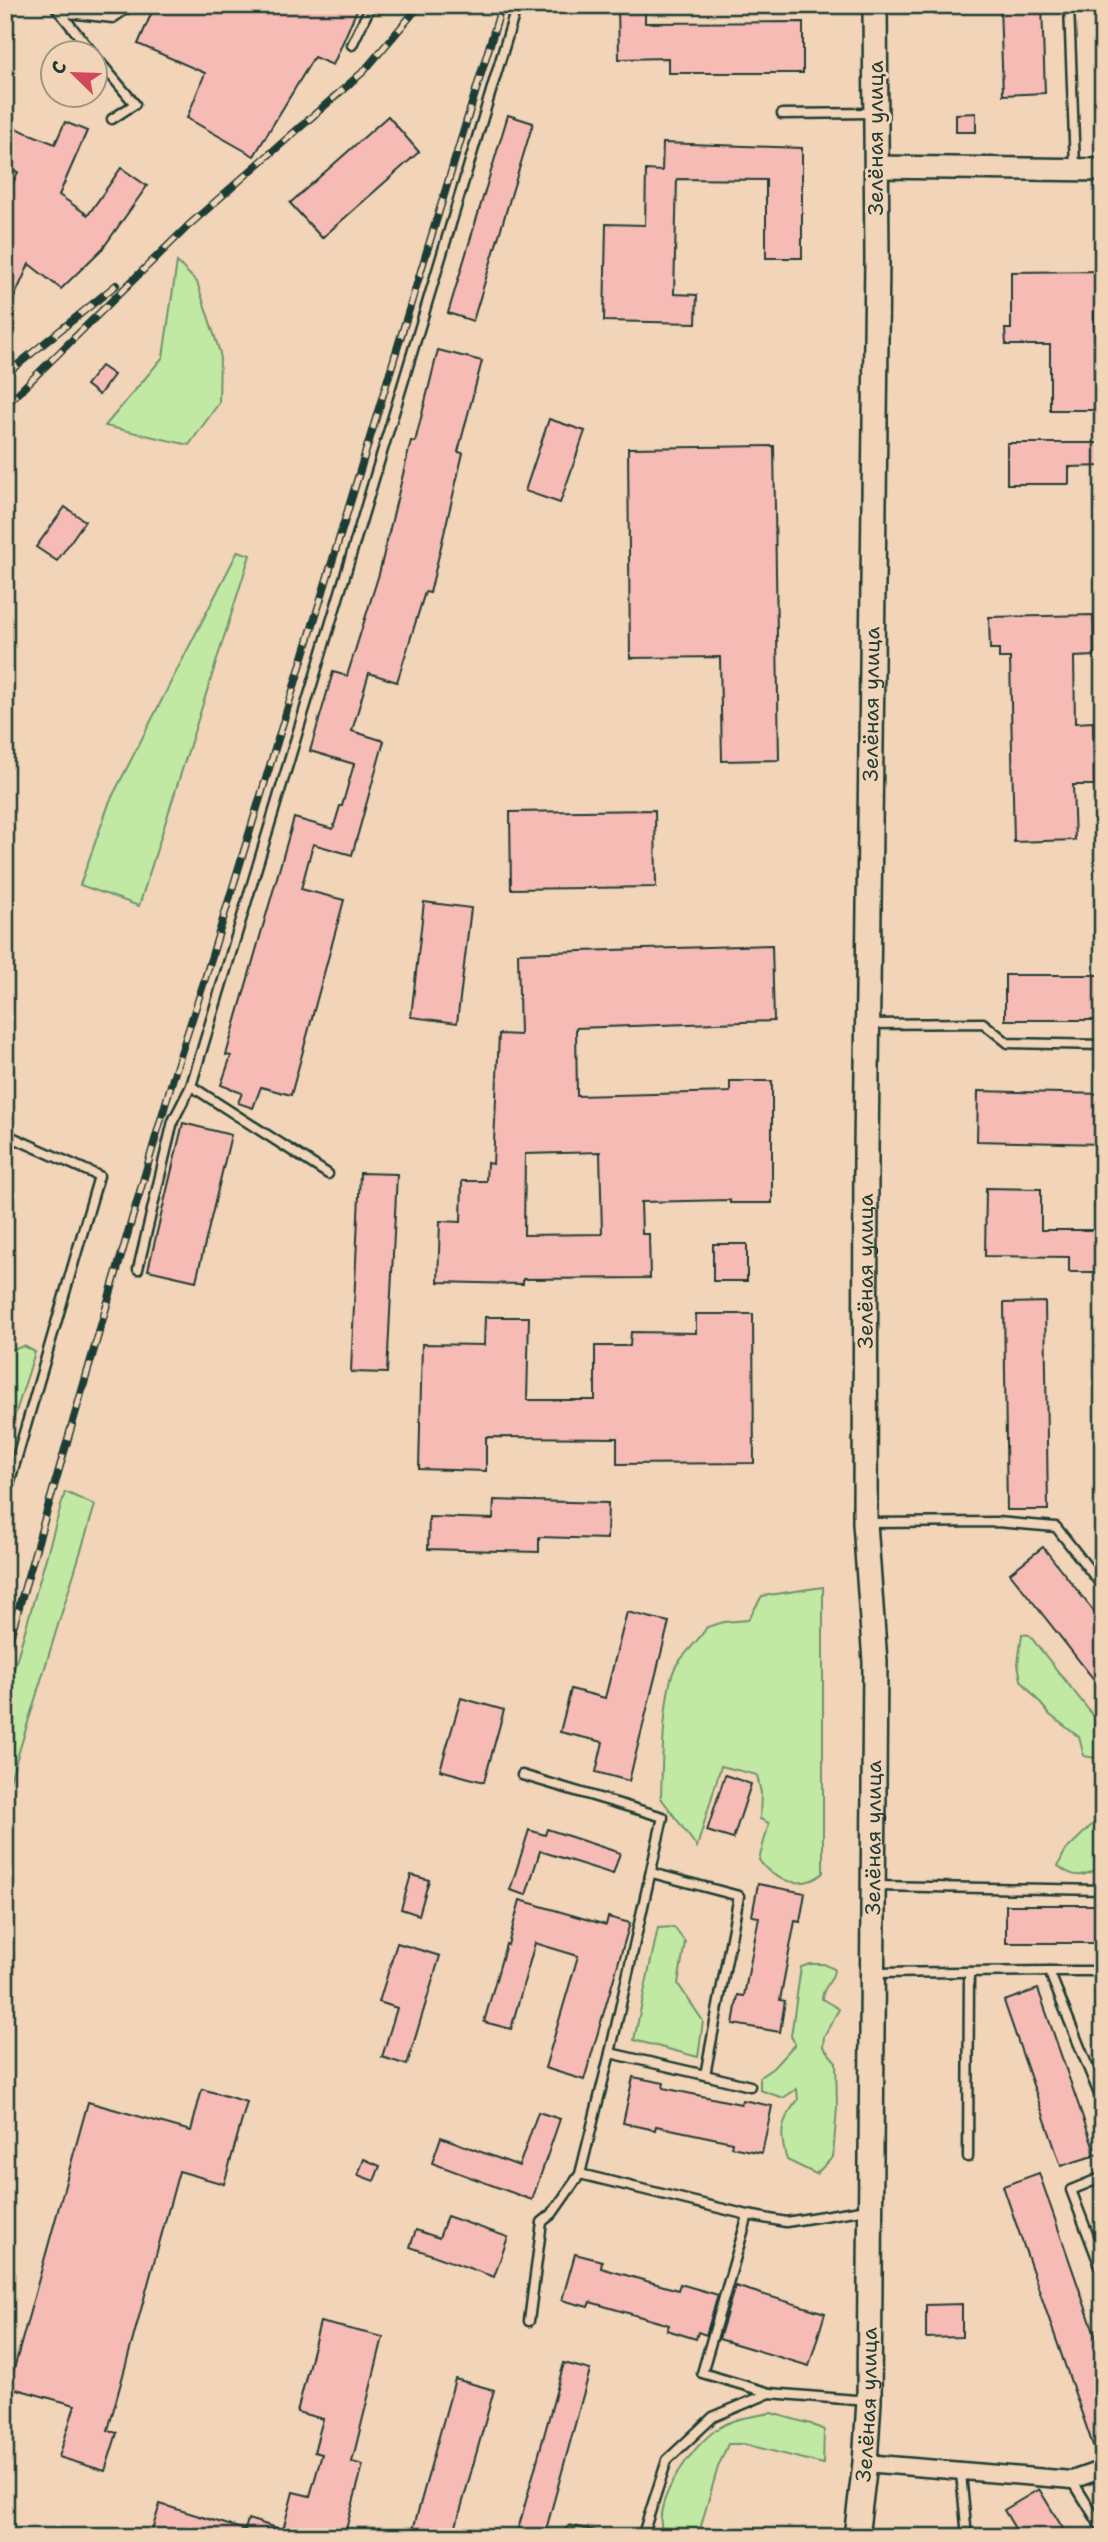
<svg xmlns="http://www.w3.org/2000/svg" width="1108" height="2542" viewBox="0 0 1108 2542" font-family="'Shantell Sans',sans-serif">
<rect width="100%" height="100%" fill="#f2d4b8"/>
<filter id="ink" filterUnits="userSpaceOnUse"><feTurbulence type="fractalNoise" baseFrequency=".0143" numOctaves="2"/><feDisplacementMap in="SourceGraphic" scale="14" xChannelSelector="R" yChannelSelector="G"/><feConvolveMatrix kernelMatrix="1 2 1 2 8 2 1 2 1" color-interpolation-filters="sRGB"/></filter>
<g filter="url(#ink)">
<g fill="#c2e9a4" stroke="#70936c" stroke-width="2">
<path d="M177,262L197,282L220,353L219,403L189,445L105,426L163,357Z"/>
<path d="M238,551L250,555L139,906L80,885L110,801Z"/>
<path d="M24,1346L35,1352L16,1412L5,1438V1352Z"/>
<path d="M65,1492L95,1505L5,1797V1700Z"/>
<path d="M823,1587V1873C803,1891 773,1881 759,1860L769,1823L760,1819L761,1793L757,1775L721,1766L697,1847L661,1798C662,1770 663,1687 676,1666C685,1652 698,1642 707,1627L724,1622L748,1620L762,1596Z"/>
<path d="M1022,1634L1029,1635L1103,1728V1754L1100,1759L1084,1756L1079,1737L1050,1715L1021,1680L1018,1664Z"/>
<path d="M1103,1814V1867C1083,1876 1076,1880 1058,1866L1065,1851Z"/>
<path d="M674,1927L685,1942L678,1984L703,2021L698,2057L634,2040L658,1928Z"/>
<path d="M810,1964H824L834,1969C834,1981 822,1987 822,1999L839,2009L824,2036L823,2047L836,2062L837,2107L833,2157L816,2174L787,2160C779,2135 780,2121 798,2100L797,2089L783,2098L760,2090V2077L773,2068L795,2044L791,2036L801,1967Z"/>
<path d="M771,2413L811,2424L824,2430L823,2464L744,2444H728L718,2467L700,2529C687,2539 677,2538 663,2532C650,2503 694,2443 719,2428C734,2418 755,2416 771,2413Z"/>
</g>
<g fill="#f7bbb5" stroke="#1f3d34" stroke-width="2" fill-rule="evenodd">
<path d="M155,5H359L333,65L314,57L254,156L187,118L205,73L138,44Z"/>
<path d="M618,5H645V23L803,22V73H668V58L619,59Z"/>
<path d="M1000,5H1042L1045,93L1003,95Z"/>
<path d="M976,113V132H956V114Z"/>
<path d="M508,115L533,123L473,321L448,313Z"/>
<path d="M388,116L419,152L322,238L290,203Z"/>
<path d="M65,122L87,131L59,195L88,215L121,168L147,186L103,248L61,289L29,264L5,318V200L18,172L5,167V124L55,144Z"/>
<path d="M663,143L802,148V258H766V180L677,179L674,294L697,295L696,323L604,321L606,224L645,225L646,170L662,171Z"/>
<path d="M1103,271V312H1094V410H1050V345H1006L1005,329H1011V272Z"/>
<path d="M438,350L482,361L458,452L463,453L430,593L425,592L397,682L369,673L352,731L384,741L352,855L313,844L301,889L344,900L291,1095L261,1087L253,1108L238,1103L242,1093L221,1085L231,1056L226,1055L294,818L333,829L340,806H342L354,764L310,751L333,672L347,676L379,574L411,441L415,442Z"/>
<path d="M101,366L114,375L99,395L86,385Z"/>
<path d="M549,419L585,431L560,503L525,491Z"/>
<path d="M1007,443H1103V466L1069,467V484H1007Z"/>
<path d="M774,446L779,760L722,761L720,657L630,658L628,448Z"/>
<path d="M65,507L85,521L57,561L36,547Z"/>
<path d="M1093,615L1094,656L1074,657L1075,723L1093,722L1094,785H1073L1075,840L1014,842L1010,658H999V649H990L989,617Z"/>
<path d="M655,810L656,887L511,889L510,812Z"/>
<path d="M424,902L471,908L457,1023L411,1017Z"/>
<path d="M772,945L774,1021L576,1028L577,1096L730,1092V1081H772V1203H730V1200L641,1202L642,1234H649L650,1278L523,1279V1284L438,1282L440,1221L461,1222L462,1181H486L487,1163L493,1164L499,1034L520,1035L518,953ZM600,1152L602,1234L524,1235L525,1154Z"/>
<rect x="1005" y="975" width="98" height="45"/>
<path d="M978,1091L1103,1094V1144L977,1141Z"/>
<path d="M183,1123L231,1135L196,1281L148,1270Z"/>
<path d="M360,1173L397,1174L387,1373L351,1372Z"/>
<path d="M986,1188L1041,1189V1230H1103V1272H1069V1257L985,1256Z"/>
<rect x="713" y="1244" width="34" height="37"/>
<path d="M1045,1302L1048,1510H1007L1004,1303Z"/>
<path d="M696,1314H753L754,1463L617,1464V1438L486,1437V1471L419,1469L422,1344L484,1345L485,1317H529L527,1400H595V1346H630L631,1332L696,1333Z"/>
<path d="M494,1500L608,1503L607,1539L539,1537V1552L428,1549L429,1517L493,1519Z"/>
<path d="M1043,1547L1103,1623V1691L1010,1573Z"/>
<path d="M627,1612L669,1622L629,1781L596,1772L603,1742L560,1732L571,1689L605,1698Z"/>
<path d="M461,1698L504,1710L484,1782L440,1770Z"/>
<path d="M725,1775L751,1784L733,1839L707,1831Z"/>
<path d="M547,1829L620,1853L613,1874L540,1851L526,1895L510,1890L529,1830L545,1835Z"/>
<path d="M411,1875L429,1880L419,1915L401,1909Z"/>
<path d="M758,1884L805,1893L800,1922L795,1921L780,2000L785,2001L780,2032L733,2024L738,1995L744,1996L759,1917L752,1916Z"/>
<path d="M520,1900L606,1925L608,1917L630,1923L584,2080L545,2068L578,1956L535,1943L511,2029L484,2022L506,1944L508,1945Z"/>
<rect x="1006" y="1905" width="97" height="38"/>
<path d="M397,1943L440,1956L407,2065L382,2057L397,2008L379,2002Z"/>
<path d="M1038,1989L1096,2155L1061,2166L1004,2001Z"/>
<path d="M633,2077L664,2083L663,2088L741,2104L742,2100L772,2106L762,2153L731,2147L732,2142L656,2126L655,2130L623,2123Z"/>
<path d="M202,2089L247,2102L224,2184L179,2171L108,2430L117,2433L105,2471L59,2457L75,2405L9,2387L88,2102L191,2131Z"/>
<path d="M538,2112L560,2119L532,2200L432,2163L441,2137L519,2166Z"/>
<path d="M364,2159L380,2166L374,2181L358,2175Z"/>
<path d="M1039,2173L1103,2358V2459L1098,2460L1003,2186Z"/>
<path d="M447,2216L508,2237L494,2277L410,2247L416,2230L439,2238Z"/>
<path d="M575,2254L602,2261L601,2268L678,2290L680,2284L718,2295L706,2335L698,2332L696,2339L667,2330L669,2325L590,2302L588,2307L562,2300Z"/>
<path d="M735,2286L825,2313L809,2366L719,2339Z"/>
<path d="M962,2304V2337L926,2338V2305Z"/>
<path d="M320,2322L383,2337L352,2462L363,2465L344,2537H150L160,2504L245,2530L248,2519L283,2530L293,2492L310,2496L322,2454L314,2452L323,2419L297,2412Z"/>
<path d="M564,2363L590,2370L544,2537H516Z"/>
<path d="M455,2379L494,2390L453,2537H411Z"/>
<path d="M1039,2489L1053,2512L1068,2537H1020L1004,2510Z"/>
</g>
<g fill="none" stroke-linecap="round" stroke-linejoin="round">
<defs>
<g id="service">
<path d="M54,5L92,52"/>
<path d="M1069,5L1075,167"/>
<path d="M59,12L113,18L132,5"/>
<path d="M352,45L371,5"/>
<path d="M94,55L135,104L112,119"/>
<path d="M782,114L873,113"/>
<path d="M869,1024L983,1023L1008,1043L1103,1045"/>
<path d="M191,1086L328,1174"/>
<path d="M5,1134L99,1176L5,1498"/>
<path d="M138,1269L173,1121L191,1086L517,5"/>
<path d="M866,1523L997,1522L1056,1527L1103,1587"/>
<path d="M522,1775L663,1817L610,2053L580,2174L748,2215L786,2222L867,2209"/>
<path d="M875,1886L1103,1890"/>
<path d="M1049,1971H1103"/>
<path d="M874,1973L1049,1971L1103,2104"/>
<path d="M610,2053L705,2075L739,1896L652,1873"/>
<path d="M705,2075L750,2086"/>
<path d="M968,2157L969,1972"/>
<path d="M1103,2177L1071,2190L1103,2274"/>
<path d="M748,2215L702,2373L770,2393L868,2401"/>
<path d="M529,2321L542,2222L552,2214L580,2174"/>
<path d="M961,2473L967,2537"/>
<path d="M1072,2480L1103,2530"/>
<path d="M570,2537L571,2531L599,2537"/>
<path d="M642,2537L667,2460L713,2417L770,2393"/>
</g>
<path id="minor" d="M865,2463L1072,2480L1103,2469"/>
<path id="tertiary" d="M876,167L1103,170"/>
<g id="secondary">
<path id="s1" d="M856,2537L865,2463L869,2401L875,1662L865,1523L866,1151L877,259L875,5"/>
</g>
</defs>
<use href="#service" stroke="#1f3d34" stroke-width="13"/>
<use href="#minor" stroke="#1f3d34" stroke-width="21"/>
<use href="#tertiary" stroke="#1f3d34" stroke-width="26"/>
<use href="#secondary" stroke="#1f3d34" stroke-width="28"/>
<use href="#service" stroke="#f2d4b8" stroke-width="8"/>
<use href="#minor" stroke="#f2d4b8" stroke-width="16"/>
<use href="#tertiary" stroke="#f2d4b8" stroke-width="21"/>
<use href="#secondary" stroke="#f2d4b8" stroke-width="23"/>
<defs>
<g id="rail">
<path d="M5,375L116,285"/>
<path d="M5,406L189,225L364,71L420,5"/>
<path d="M5,1655L173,1078L203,985L502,5"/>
</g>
</defs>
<use href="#rail" stroke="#1f3d34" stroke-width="8"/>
<use href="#rail" stroke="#f2d4b8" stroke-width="5" stroke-dasharray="16" stroke-linecap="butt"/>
</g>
</g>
<g text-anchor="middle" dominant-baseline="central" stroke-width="6" stroke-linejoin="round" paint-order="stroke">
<g font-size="21" fill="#1f3d34" stroke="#f2d4b8">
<text transform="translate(876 138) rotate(-90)">Зелёная улица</text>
<text stroke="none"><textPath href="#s1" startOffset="1834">Зелёная улица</textPath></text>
<text stroke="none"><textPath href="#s1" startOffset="1267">Зелёная улица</textPath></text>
<text stroke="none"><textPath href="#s1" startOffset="700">Зелёная улица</textPath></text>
<text stroke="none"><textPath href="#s1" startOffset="133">Зелёная улица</textPath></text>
</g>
</g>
<rect width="1108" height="2542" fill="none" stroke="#f2d4b8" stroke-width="28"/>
<rect x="14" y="14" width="1080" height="2514" fill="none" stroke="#1f3d34" stroke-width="2.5" filter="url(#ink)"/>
<g transform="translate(74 74) rotate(293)"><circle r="33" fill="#f2d4b8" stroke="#9e9883" stroke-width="2"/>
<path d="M0-5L12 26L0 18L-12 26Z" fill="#d1495b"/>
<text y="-10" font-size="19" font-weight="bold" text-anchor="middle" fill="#1f3d34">С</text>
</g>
</svg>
